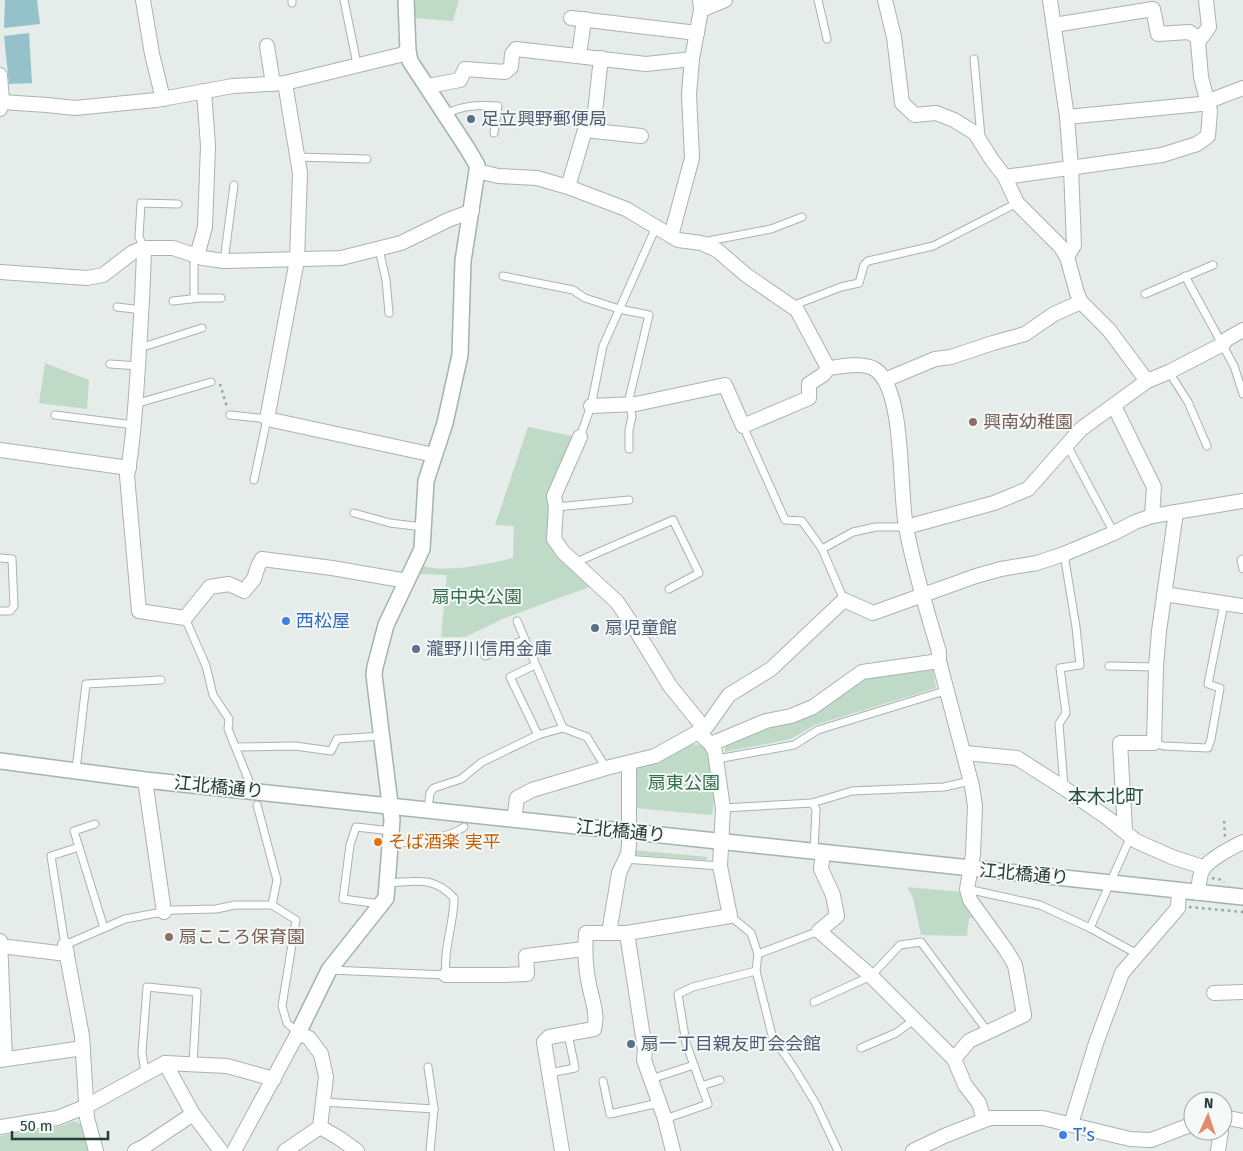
<svg xmlns="http://www.w3.org/2000/svg" width="1243" height="1151" viewBox="0 0 1243 1151" font-family="'Fira Sans','Noto Sans JP',sans-serif">
<rect width="100%" height="100%" fill="#e5ece9"/>
<g fill="#c0dac8">
<path d="M413,0H459L453,21L414,18Z"/>
<path d="M45,363L89,380L87,409L39,403Z"/>
<path d="M528,427L577,437L550,540L592,586L507,617L465,637H441L447,575L419,574L423,566C448,573 488,564 513,558L514,526L495,525Z"/>
<path d="M933,670L936,688L815,725L791,739L725,752V744L766,728L797,721L817,711L864,679Z"/>
<path d="M690,744L700,745L710,752C713,773 716,794 712,815L634,808L635,768L656,763Z"/>
<path d="M633,850L708,857L706,860L635,855Z"/>
<path d="M907,887L962,892L977,918H969L967,936L921,935L913,898Z"/>
<path d="M74,1121L81,1124L89,1151H0V1136L61,1126Z"/>
</g>
<g fill="#94c1ca">
<path d="M5,0H37L40,24L4,28Z"/>
<path d="M29,33L32,83L9,84L4,36Z"/>
</g>
<g fill="none" stroke-linecap="round" stroke-linejoin="round">
<defs>
<g id="lane">
<path d="M344,0L357,64"/>
<path d="M818,0L827,39"/>
<path d="M292,3V0"/>
<path d="M974,59L981,137"/>
<path d="M446,114C463,105 478,105 498,106L494,133"/>
<path d="M297,157L367,159"/>
<path d="M703,242L771,229L802,217"/>
<path d="M144,248L139,237L141,203L178,204"/>
<path d="M379,249L386,280L389,313"/>
<path d="M224,261L234,185"/>
<path d="M503,276L573,290L585,298L619,309L649,315L629,399L632,417L629,430V449"/>
<path d="M1185,276L1234,366L1243,394"/>
<path d="M1145,294L1213,265"/>
<path d="M194,298V263L197,256"/>
<path d="M173,301L200,298H221"/>
<path d="M792,306L841,287L859,283L864,265L868,261L933,246L1017,203"/>
<path d="M117,307L142,310"/>
<path d="M140,348L202,328"/>
<path d="M110,364L138,366"/>
<path d="M1169,372L1188,402L1207,446"/>
<path d="M135,404L211,382"/>
<path d="M55,415L134,425"/>
<path d="M230,415L267,419L254,480"/>
<path d="M743,426L785,520L802,521L822,549L844,600"/>
<path d="M580,437L591,406L603,346L656,227"/>
<path d="M1067,445L1114,533"/>
<path d="M556,507L629,500"/>
<path d="M354,513L390,523L423,527"/>
<path d="M822,549L853,532L876,527H906"/>
<path d="M0,558L12,559L14,606L10,611H0"/>
<path d="M1243,559L1241,560L1243,569"/>
<path d="M574,563L673,520L699,573L669,589"/>
<path d="M185,618L206,666L213,695L229,719L228,729L253,791"/>
<path d="M517,621L563,728"/>
<path d="M485,656L524,640"/>
<path d="M535,665L510,677L538,735"/>
<path d="M1109,666L1156,667"/>
<path d="M1154,743L1164,746L1208,748L1211,739L1220,688L1208,684L1224,604"/>
<path d="M236,747L295,746L331,751L337,739L382,736"/>
<path d="M717,759L794,745L818,730L948,690"/>
<path d="M76,770L86,684L161,680"/>
<path d="M1064,787L1059,724L1066,713L1060,668L1080,665L1076,627L1064,554"/>
<path d="M812,803L852,791L944,787L970,781"/>
<path d="M257,805L277,880L272,905"/>
<path d="M723,808L812,803L816,809L814,851"/>
<path d="M428,809L430,793L434,788L461,779L482,762L538,735L563,728L587,737L606,768"/>
<path d="M95,824L74,831L104,928"/>
<path d="M391,844C410,842 448,839 464,827"/>
<path d="M79,847L51,856L65,945L125,919L173,910L216,909L235,905H272L296,920L282,1006L287,1023L298,1033"/>
<path d="M625,859L720,866"/>
<path d="M967,889L1040,905L1090,928L1139,955"/>
<path d="M380,904L343,899L350,845L356,827L392,831"/>
<path d="M730,916L751,933L758,954L756,971L774,1043L784,1053L796,1071L816,1104L838,1151"/>
<path d="M1090,928L1131,836"/>
<path d="M758,954L819,931"/>
<path d="M330,970L446,975C443,949 454,924 454,898C433,875 415,882 387,883"/>
<path d="M814,1002L871,976L900,945L921,942L988,1032"/>
<path d="M861,1048L896,1033L915,1019"/>
<path d="M428,1067L434,1109L430,1151"/>
<path d="M145,1073L142,1052L147,987L197,992L193,1064"/>
<path d="M550,1073L575,1068L568,1034"/>
<path d="M651,1079L694,1065"/>
<path d="M603,1081L610,1114L659,1103"/>
<path d="M701,1086L720,1080"/>
<path d="M323,1102L434,1109"/>
<path d="M665,1119L708,1104L686,1043L678,994L693,987L756,971"/>
</g>
<g id="street">
<path d="M143,0L152,54L163,99"/>
<path d="M885,0L894,37L902,103L915,115L936,113L954,120L975,133L992,160L1005,177L1017,203L1060,246L1067,257L1077,293L1081,302L1109,330L1147,381"/>
<path d="M1050,0L1067,117L1071,168L1074,245L1067,257"/>
<path d="M701,10L725,0"/>
<path d="M571,18L697,33"/>
<path d="M1054,25L1153,9L1158,34L1189,32L1200,39"/>
<path d="M267,46L273,84"/>
<path d="M579,56L584,19"/>
<path d="M0,75L2,100L0,109"/>
<path d="M285,83L300,173L297,260L267,419L434,455"/>
<path d="M428,86L460,80L465,69L505,72L511,67L512,54L516,49L646,64L692,59"/>
<path d="M2,102L47,105L75,108L156,100L233,86L285,83L400,55L408,51"/>
<path d="M1067,117L1201,104L1243,88"/>
<path d="M593,130L601,58"/>
<path d="M477,171L498,176L537,178L568,187L626,209L678,240L701,243L717,250L746,275L797,310L828,368C841,367 864,361 876,370C905,391 899,491 906,527C914,570 927,611 939,652V661L972,786L975,806L973,854L967,889L970,900L1006,950L1015,965L1024,1015L969,1041L954,1059"/>
<path d="M1005,177L1162,155L1197,144L1208,136L1210,111L1201,77L1198,42L1209,27L1206,0"/>
<path d="M568,187L585,130L641,136"/>
<path d="M671,236L692,158L689,94L692,59L701,10L700,0"/>
<path d="M144,248C143,292 140,337 137,381C135,413 133,445 127,476L139,611L185,618L210,587L229,584L244,591L254,579L258,566L262,559L332,568L407,581"/>
<path d="M197,256L205,227L208,146L204,91"/>
<path d="M0,272L87,278L103,275L133,252L144,248H173L203,258L224,261L341,258L401,243L448,220L472,211"/>
<path d="M885,380L935,359L951,357L993,343L1025,334L1054,314L1081,302"/>
<path d="M591,406L636,404L725,385L743,426L809,398V384L824,374L828,368"/>
<path d="M1114,406L1154,487L1152,516"/>
<path d="M0,450L129,468"/>
<path d="M906,527L994,503L1028,489L1081,429L1147,381L1169,372L1223,344L1227,339L1243,330"/>
<path d="M1164,594L1243,606"/>
<path d="M711,744L766,721L791,716L813,707L862,672L939,661"/>
<path d="M965,753L1017,758L1064,788L1109,819L1136,841L1172,857L1203,867"/>
<path d="M145,780L164,912"/>
<path d="M514,820L517,798L532,790L606,768L655,756L702,730L707,726L729,695L771,669L844,600L873,613L976,576L1001,569L1037,563L1064,554L1114,533L1135,522L1152,516L1243,501"/>
<path d="M1125,830L1120,743H1154L1156,667L1159,631L1176,512"/>
<path d="M823,853L821,869L833,895L837,916L819,931L871,976L954,1059L965,1085L979,1103L984,1120"/>
<path d="M1198,893C1199,885 1199,875 1203,869C1210,859 1232,847 1243,842"/>
<path d="M609,933L619,873L628,854L629,845V763"/>
<path d="M627,933L645,1050L644,1060L665,1119L673,1151"/>
<path d="M0,941L5,1059"/>
<path d="M65,945L82,1036L87,1118L96,1151"/>
<path d="M0,946L67,954"/>
<path d="M446,975H505L527,974L526,956L584,949"/>
<path d="M1214,993L1243,992"/>
<path d="M0,1060L83,1048"/>
<path d="M165,1063L193,1114L221,1151"/>
<path d="M1223,1117L1243,1121"/>
<path d="M1071,1124L1096,1043L1122,973L1178,908L1179,891"/>
<path d="M0,1127L57,1118L85,1107L165,1063L227,1066L274,1079"/>
<path d="M320,1127L339,1138L357,1151"/>
<path d="M135,1151L145,1146L193,1114"/>
<path d="M234,1151L298,1033L309,1038L321,1054L326,1077L320,1127L285,1151"/>
<path d="M562,1151L544,1042L549,1037L594,1029C599,1014 590,995 588,979C585,964 585,948 586,933H627L730,916L720,866L723,808L715,752L711,744L704,738L700,723L670,686L634,627L617,602L563,552L554,539L556,507L554,496L580,437"/>
<path d="M913,1151L944,1136L990,1118H1043L1130,1139L1151,1140L1193,1124"/>
<path d="M1218,1151L1221,1131"/>
</g>
<g id="secondary">
<path d="M0,761L145,780L1243,897"/>
<path d="M298,1033L329,970L386,898L392,820L374,675L375,667L386,625L422,549L426,481L445,423L460,355L463,261L477,171V165L467,148L410,61L408,51L406,0"/>
</g>
</defs>
<use href="#lane" stroke="#a8b4b0" stroke-width="9"/>
<use href="#street" stroke="#a8b4b0" stroke-width="16"/>
<use href="#secondary" stroke="#a1b4ad" stroke-width="18"/>
<g stroke="#89aca1" stroke-width="2.5" stroke-dasharray="2.5 4" stroke-linecap="butt">
<path d="M220,384L227,407"/>
<path d="M1224,821L1225,838"/>
<path d="M1212,878L1223,880L1224,882"/>
<path d="M1189,907L1243,912"/>
</g>
<use href="#lane" stroke="#fff" stroke-width="7"/>
<use href="#street" stroke="#fff" stroke-width="14"/>
<use href="#secondary" stroke="#fff" stroke-width="15"/>
</g>
<g fill="#5c6f8a" stroke="#f5f9f7" stroke-width="2">
<circle cx="471" cy="119" r="5"/>
<circle cx="595" cy="628" r="5"/>
<circle cx="416" cy="649" r="5"/>
<circle cx="631" cy="1044" r="5"/>
</g>
<g fill="#8d6e63" stroke="#f5f9f7" stroke-width="2">
<circle cx="973" cy="422" r="5"/>
<circle cx="169" cy="937" r="5"/>
</g>
<g fill="#3f7fe0" stroke="#f5f9f7" stroke-width="2">
<circle cx="286" cy="621" r="5"/>
<circle cx="1063" cy="1135" r="5"/>
</g>
<circle fill="#e8710a" stroke="#f5f9f7" stroke-width="2" cx="378" cy="842" r="5"/>
<g text-anchor="middle" dominant-baseline="central" stroke-width="4" stroke-linejoin="round" paint-order="stroke">
<g font-size="18" fill="#4e5e75" stroke="#f5f9f7" text-anchor="start">
<text x="481" y="119">足立興野郵便局</text>
<text x="605" y="628">扇児童館</text>
<text x="426" y="649">瀧野川信用金庫</text>
<text x="641" y="1044">扇一丁目親友町会会館</text>
</g>
<g font-size="18" fill="#785e54" stroke="#f5f9f7" text-anchor="start">
<text x="983" y="422">興南幼稚園</text>
<text x="179" y="937">扇こころ保育園</text>
</g>
<g font-size="18" fill="#356e4c" stroke="#f5f9f7">
<text x="477" y="597">扇中央公園</text>
<text x="684" y="783">扇東公園</text>
</g>
<g font-size="18" fill="#366cbe" stroke="#f5f9f7" text-anchor="start">
<text x="296" y="621">西松屋</text>
<text x="1073" y="1135">T’s</text>
</g>
<g font-size="18" fill="#263c36" stroke="#f5f9f7">
<text transform="translate(219 787) rotate(6)">江北橋通り</text>
<text transform="translate(621 831) rotate(6)">江北橋通り</text>
<text transform="translate(1024 874) rotate(5)">江北橋通り</text>
</g>
<g font-size="18" fill="#c56008" stroke="#f5f9f7" text-anchor="start">
<text x="388" y="842">そば酒楽 実平</text>
</g>
<g font-size="19" fill="#244c43" stroke="#f5f9f7">
<text x="1106" y="796">本木北町</text>
</g>
</g>
<g transform="translate(1208 1116) rotate(3)"><circle r="24" fill="#f5f9f7" stroke="#a2adaa"/>
<path d="M0-4L9 19L0 12L-9 19Z" fill="#e18b6d"/>
<text y="-8" font-size="14" font-weight="bold" text-anchor="middle" fill="#263c36">N</text>
</g>
<path d="M12 1131v8h96v-8" fill="none" stroke="#263c36" stroke-width="2.5"/>
<text x="20" y="1131" font-size="15" fill="#263c36" stroke="#f5f9f7" stroke-width="4" paint-order="stroke">50 m</text>
</svg>
